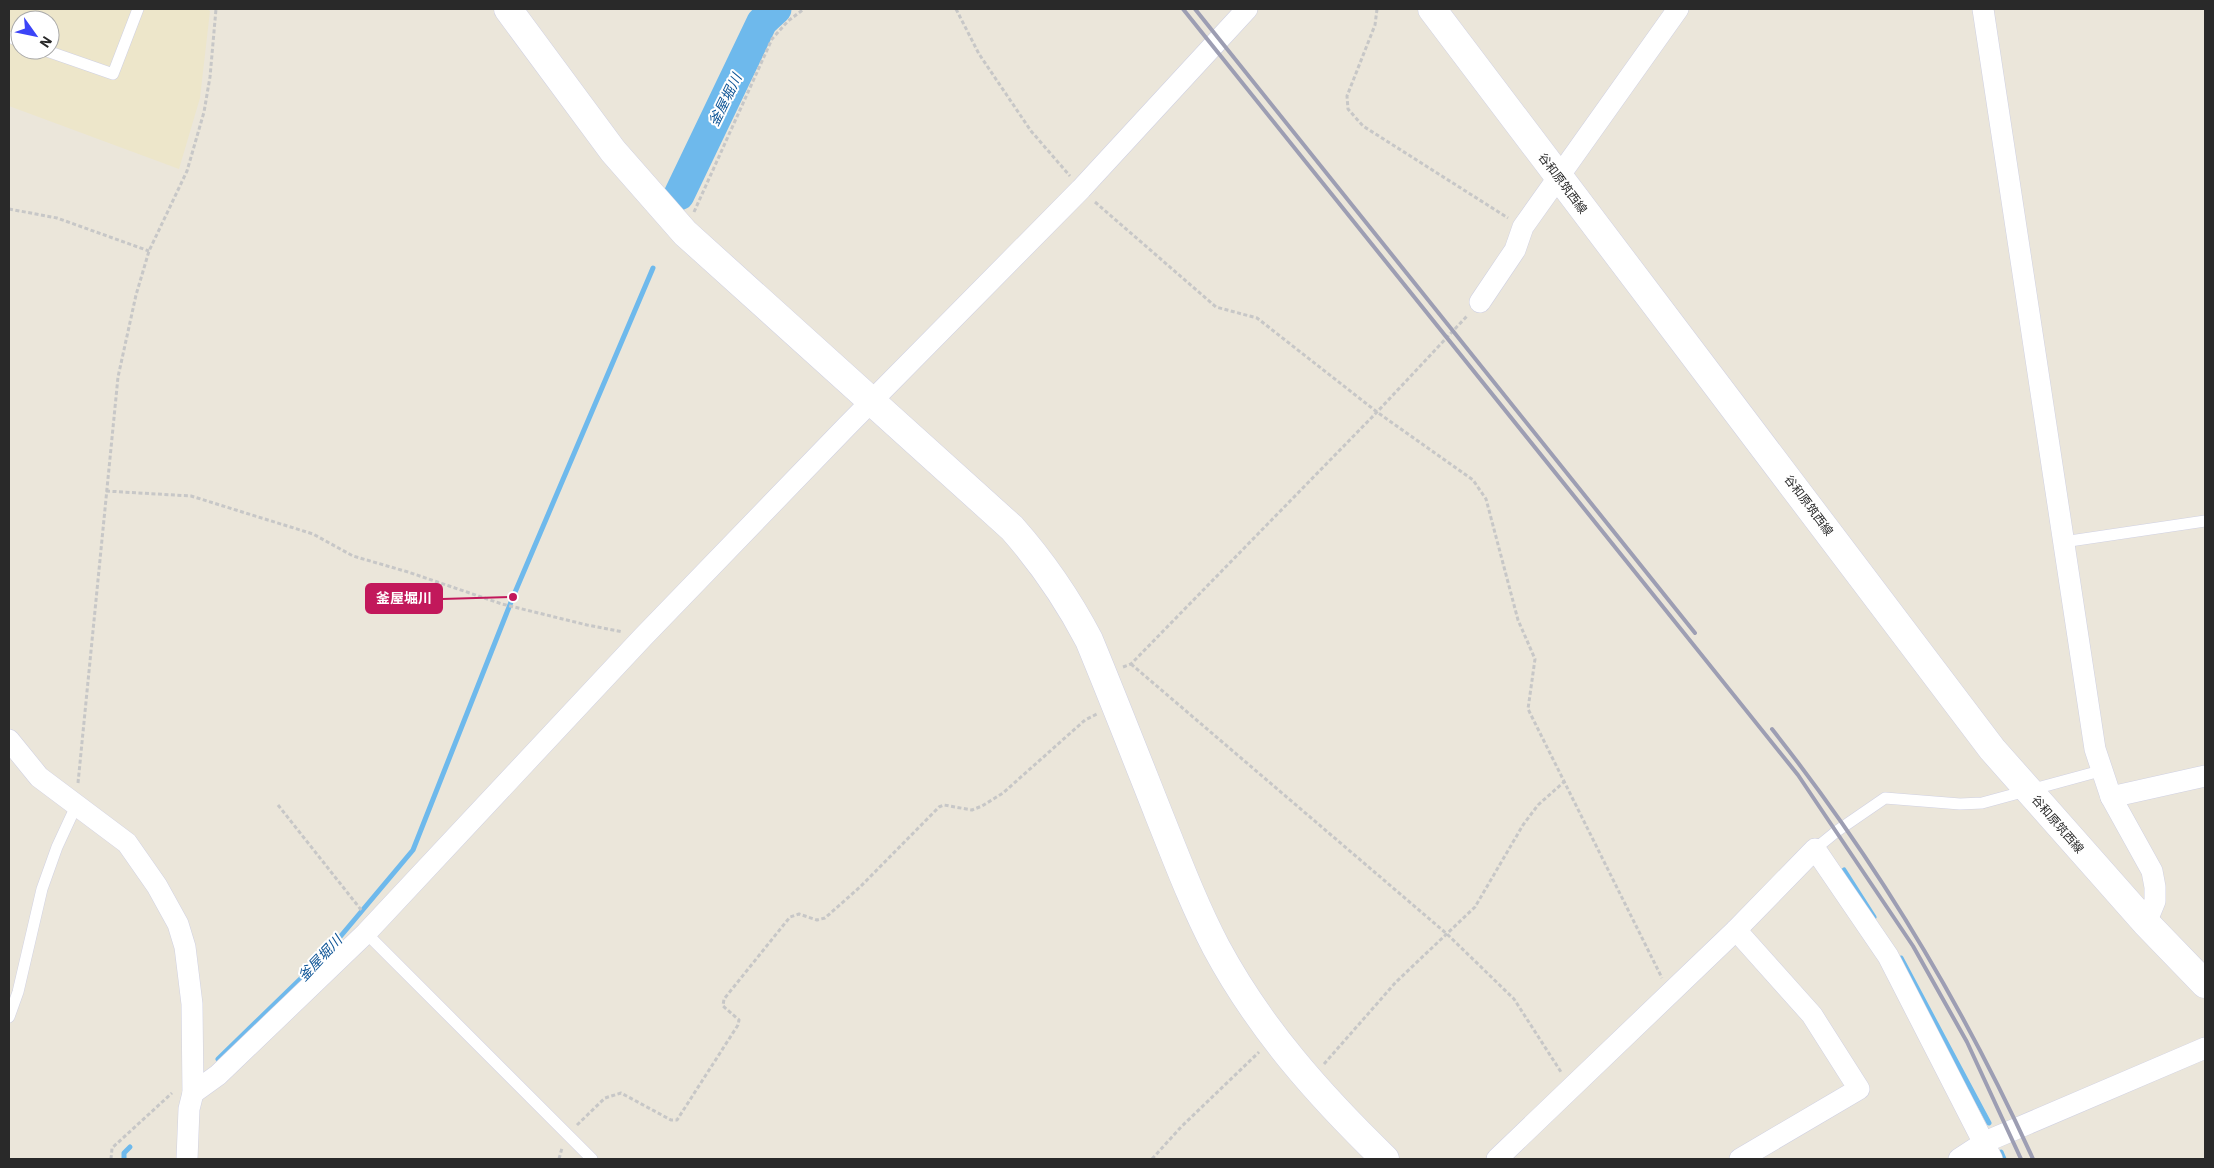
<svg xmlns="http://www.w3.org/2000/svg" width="2214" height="1168" viewBox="0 0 2214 1168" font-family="'IBM Plex Sans','Noto Sans JP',sans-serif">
<rect width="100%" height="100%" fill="#ebe6da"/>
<path fill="#ede6ca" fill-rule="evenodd" d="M9,9H207L210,11L200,98L179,169L9,106ZM20,20H50V50H20Z"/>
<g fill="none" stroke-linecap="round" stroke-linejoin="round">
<g stroke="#6eb9ec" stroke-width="5">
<path d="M1844,870L1874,917"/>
<path d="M1901,958L1989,1123"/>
<path d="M218,1059L324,956L413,850L513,597L653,268"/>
<path d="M2001,1152L2004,1159"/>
<path d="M124,1159V1153L130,1147"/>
</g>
<path stroke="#6eb9ec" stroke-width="31" d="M679,195L762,22L776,9"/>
<defs>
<g id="lane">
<path d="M9,37L20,41"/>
<path d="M44,50L113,74L138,9"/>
<path d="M2063,542L2205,521"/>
<path d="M1815,849L1837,831L1885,798L1960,804L1982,803L2100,771"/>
<path d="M366,933L592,1159"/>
<path d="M9,1017L18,992L42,889L57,847L76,806"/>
</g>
<g id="street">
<path d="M1983,9L2095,749L2111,797L2152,871L2155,887V901L2146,923"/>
<path d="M1480,302L1515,250L1523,227L1678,9"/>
<path d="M9,740L39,777L127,843L157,886L178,924L185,947L192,1004L193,1093L189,1109L187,1159"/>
<path d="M2111,797L2205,776"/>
<path d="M1736,930L1812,1015L1859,1089L1740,1159"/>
<path d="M193,1093L218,1075L366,933L643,637L847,426L1081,189L1247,9"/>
<path d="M1497,1159L1736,930L1815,849L1888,956L1992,1159"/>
<path d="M1959,1159L1985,1142L2205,1048"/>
</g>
<g id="secondary">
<path d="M508,9L613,151L685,233L1012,528C1043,563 1067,598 1089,640C1113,698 1136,757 1159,815C1177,860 1194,905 1216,947C1260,1029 1319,1095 1385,1159"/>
<path d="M1432,9L1992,749L2146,923L2205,984"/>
</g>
</defs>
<use href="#lane" stroke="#d0d1e2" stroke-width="12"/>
<use href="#street" stroke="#d0d1e2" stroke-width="22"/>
<use href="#secondary" stroke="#d0d1e2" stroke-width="29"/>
<g stroke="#c7c7c7" stroke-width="3" stroke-dasharray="4 2.5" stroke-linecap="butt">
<path d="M956,9L979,54L1031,131L1070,176"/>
<path d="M1377,9L1375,25L1347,96L1348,109L1363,126L1508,218"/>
<path d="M1095,202L1216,307L1257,318L1377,412L1473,480L1486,499L1518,620L1535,659L1528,709L1662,978"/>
<path d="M9,209L57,218L149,251"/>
<path d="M694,212L772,39L788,21L804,9"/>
<path d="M106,491L191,496L313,534L353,556L408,572L502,604L587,625L623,632"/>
<path d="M1131,664L1447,934L1514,999L1561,1072"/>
<path d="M1123,667L1131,664L1377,412L1468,315"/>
<path d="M78,783L118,377L136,295L149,251L187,171L204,112L210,77L216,9"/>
<path d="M278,805L362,911"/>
<path d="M1324,1064L1396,982L1475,907L1523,825L1538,805L1565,781"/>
<path d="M577,1125L605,1098L621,1093L671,1120H677L738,1025L739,1020L723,1006L724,999L790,917L799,914L817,920L825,918L860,887L939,807L944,805L972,810L982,806L1003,793L1085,720L1097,714"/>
<path d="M111,1159L112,1148L172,1093"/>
<path d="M559,1159L562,1148"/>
<path d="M1152,1159L1181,1127L1259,1052"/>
</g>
<use href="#lane" stroke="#fff" stroke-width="11"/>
<use href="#street" stroke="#fff" stroke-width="21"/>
<use href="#secondary" stroke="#fff" stroke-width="28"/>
<g stroke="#9d9eb3" stroke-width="4">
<path d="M1183,9L1798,775L1913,946L1967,1042L2021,1159"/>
<path d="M1195,9L1695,633"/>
<path d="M1772,729C1877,862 1963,1005 2033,1159"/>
</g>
</g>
<g text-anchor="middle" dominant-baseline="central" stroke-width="4" stroke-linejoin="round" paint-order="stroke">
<g font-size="12" fill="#292929" stroke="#fff">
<text transform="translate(1563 183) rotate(53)">谷和原筑西線</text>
<text transform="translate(1809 505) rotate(53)">谷和原筑西線</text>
<text transform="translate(2058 824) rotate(49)">谷和原筑西線</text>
</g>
<g font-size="14" font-style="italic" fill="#0f5596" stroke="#fff">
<text transform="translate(725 100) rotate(-64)">釜屋堀川</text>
<text transform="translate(320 958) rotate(-47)">釜屋堀川</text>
</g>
</g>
<path fill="none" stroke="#c2185b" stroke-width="2" d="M513 597L442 599"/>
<circle fill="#c2185b" stroke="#fff" stroke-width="2" cx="513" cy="597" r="5"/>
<rect fill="#c2185b" stroke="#c2185b" stroke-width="2" x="366" y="584" width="76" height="29" rx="5"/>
<g font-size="14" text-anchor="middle" font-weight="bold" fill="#fff">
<text x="404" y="603">釜屋堀川</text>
</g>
<rect width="2214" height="1168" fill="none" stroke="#292929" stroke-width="20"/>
<g transform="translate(35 35) rotate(123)"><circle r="24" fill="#ffffff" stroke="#a9a9a9"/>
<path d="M0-4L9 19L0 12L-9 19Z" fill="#3b44f7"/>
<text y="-8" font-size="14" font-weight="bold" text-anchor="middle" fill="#292929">N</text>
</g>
</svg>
